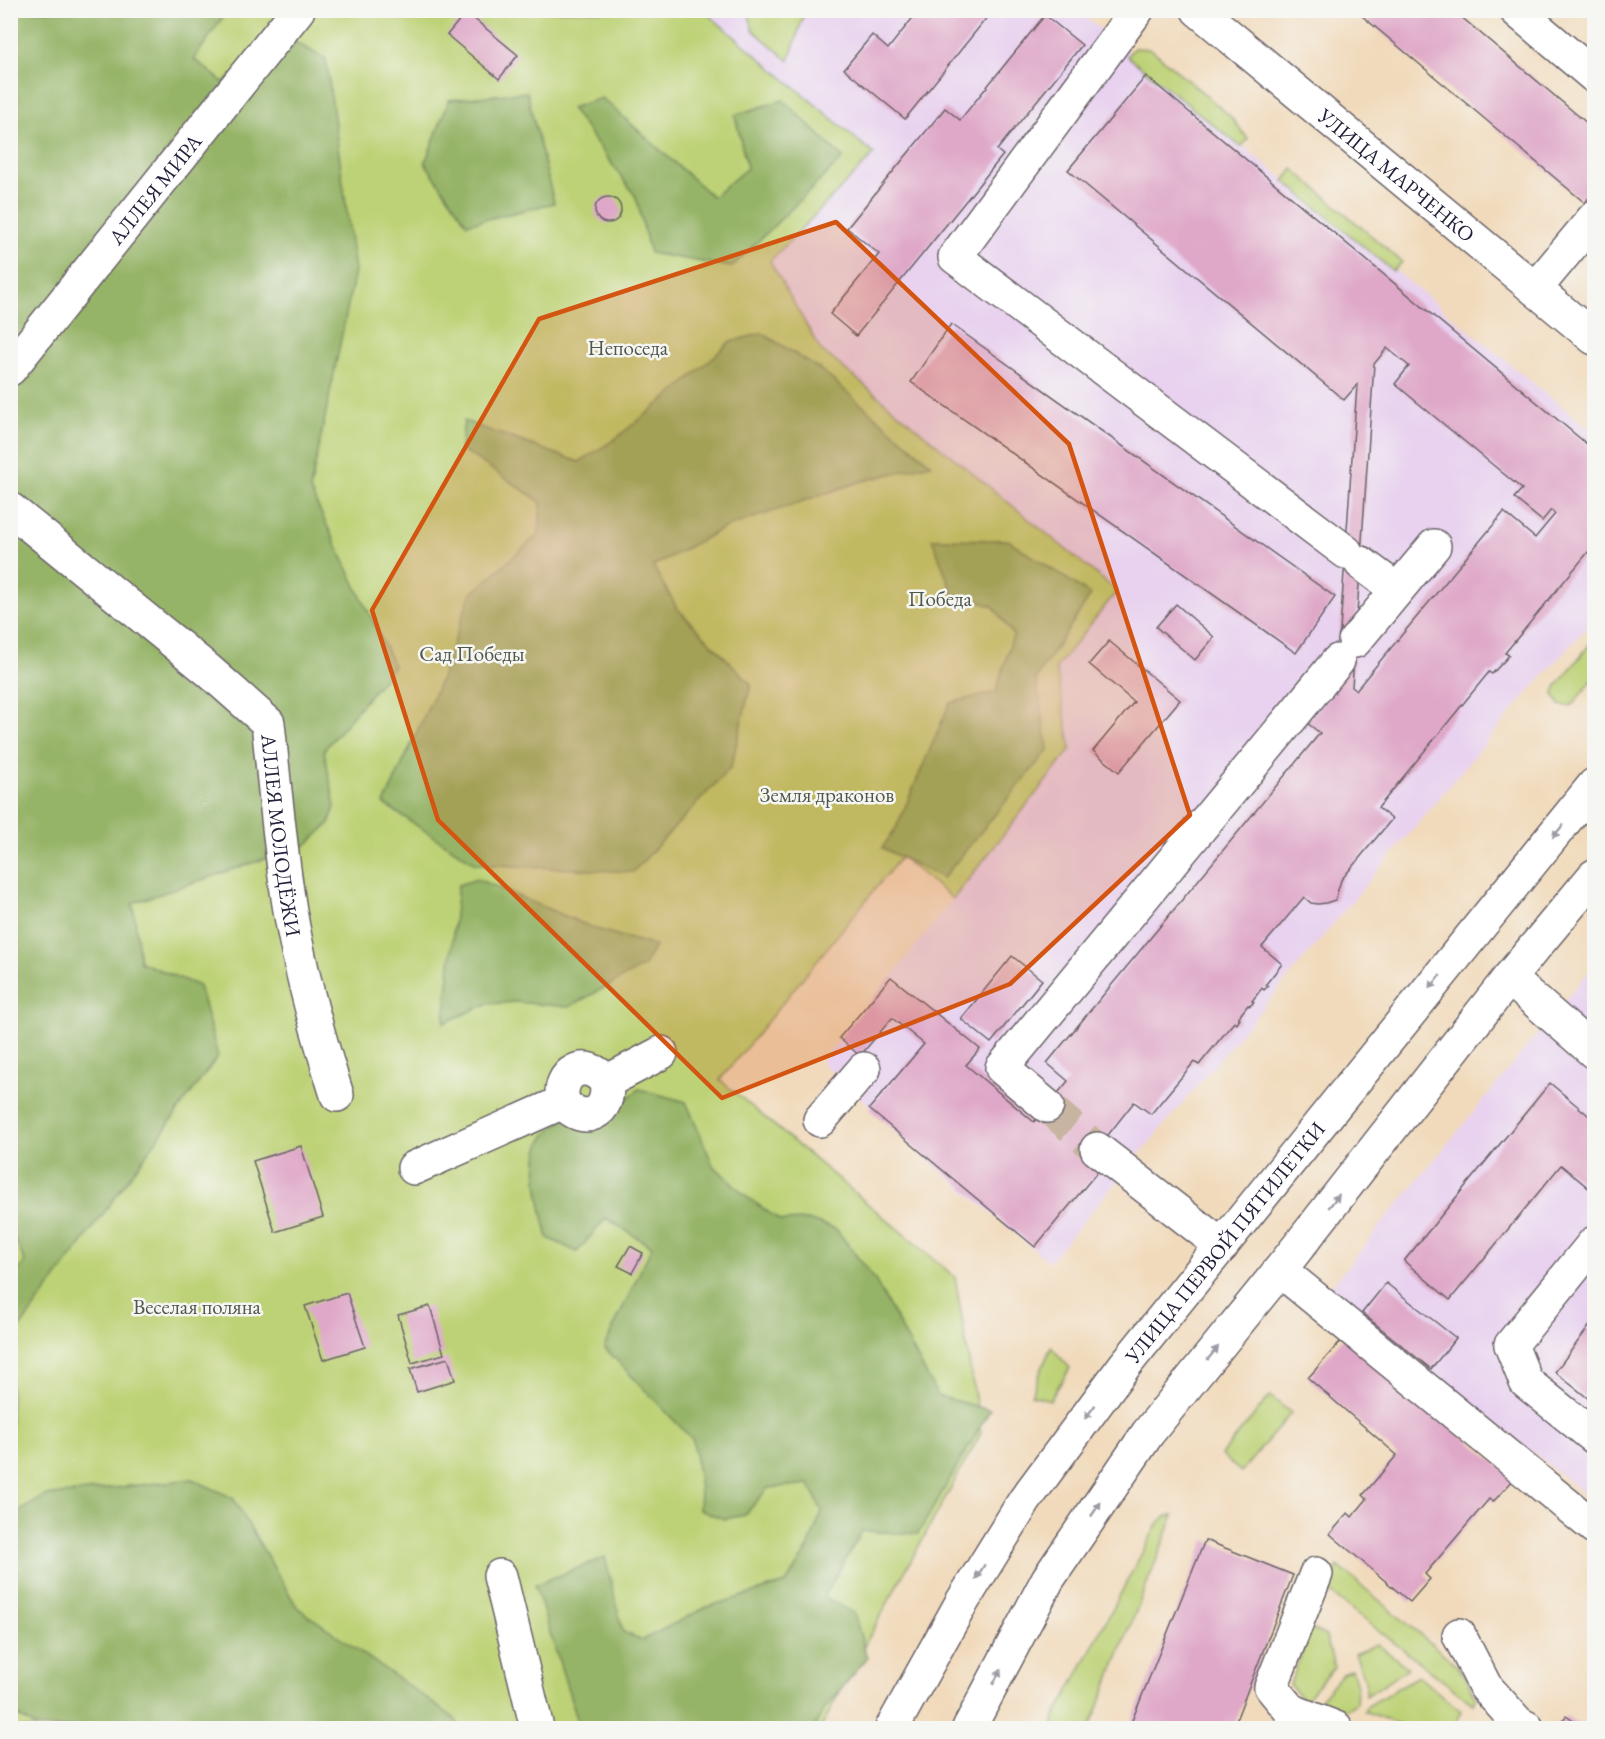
<svg xmlns="http://www.w3.org/2000/svg" width="1605" height="1739" viewBox="0 0 1605 1739" font-family="'EB Garamond',serif">
<rect width="100%" height="100%" fill="#f6f6f2"/>
<filter id="ink" filterUnits="userSpaceOnUse"><feTurbulence type="fractalNoise" baseFrequency=".0167" numOctaves="2"/><feDisplacementMap in="SourceGraphic" scale="12" xChannelSelector="R" yChannelSelector="G"/><feConvolveMatrix kernelMatrix="1 2 1 2 8 2 1 2 1" color-interpolation-filters="sRGB"/></filter>
<filter id="wash" filterUnits="userSpaceOnUse"><feTurbulence type="fractalNoise" baseFrequency=".008" numOctaves="4" result="noise"/><feDisplacementMap in="SourceGraphic" scale="24" xChannelSelector="R" yChannelSelector="G"/><feGaussianBlur stdDeviation="1.35" result="paint"/><feColorMatrix in="noise" values="0 0 0 0 0 0 0 0 0 0 0 0 0 0 0 0 0 1.4 0 .05"/><feComposite in="paint" operator="in"/></filter>
<g filter="url(#wash)">
<rect width="100%" height="100%" fill="#f1dabb"/>
<g fill="#e8d2ef">
<path d="M704,11H1078L1594,433V619L1513,710L1049,1262L868,1109L870,1106L821,1062L891,977L1071,749L1056,668L1117,591L820,349L770,261L874,154Z"/>
<path d="M1594,965V1501L1328,1290Z"/>
</g>
<g fill="#bdd276" stroke="#707a58" stroke-width="1.5">
<path d="M11,11H704L874,154L770,261L820,349L1117,591L1056,668L1071,749L953,899L901,857L720,1080L955,1277L981,1433L852,1668L821,1728H11Z"/>
<path d="M748,11H805L789,61L753,30Z"/>
<path d="M1134,48L1151,49L1230,116L1248,139L1241,147L1127,56Z"/>
<path d="M1293,169L1402,262L1393,271L1284,181Z"/>
<path d="M1594,639V678L1573,704L1569,706L1560,705L1554,695L1556,687Z"/>
<path d="M1051,1347L1070,1368L1050,1400L1031,1395Z"/>
<path d="M1270,1396L1291,1413L1241,1472L1221,1455Z"/>
<path d="M1174,1515L1090,1728H1053L1055,1717L1158,1523L1167,1516Z"/>
<path d="M1338,1566L1458,1666L1476,1697L1473,1704L1328,1591Z"/>
<path d="M1311,1629L1326,1636L1334,1667L1306,1699L1299,1696L1290,1684Z"/>
<path d="M1377,1644L1408,1668L1366,1696V1682L1355,1654Z"/>
<path d="M1352,1669L1357,1686L1356,1703L1341,1713L1317,1703L1342,1674Z"/>
<path d="M1418,1676L1461,1711L1453,1728H1409L1364,1711L1366,1707Z"/>
</g>
<g fill="#96b467" stroke="#5c6b51" stroke-width="1.5">
<path d="M11,11H227L194,59L223,82L295,42L326,59L355,271L310,490L394,666L324,750L335,807L329,824L306,845L133,903L140,962L199,986L218,1056L11,1340V1279L25,1262L10,1228Z"/>
<path d="M527,92L554,203L467,224L425,163L449,100Z"/>
<path d="M602,98L713,197L747,168L735,115L783,100L843,158L732,267L650,253L636,197L571,108Z"/>
<path d="M762,333L821,370L931,464L859,482L724,528L653,566L677,608L751,684L731,767L633,872L476,864L384,804L441,679L470,595L539,534L541,502L461,449L464,421L579,462L611,442L680,387L730,342Z"/>
<path d="M932,539L1008,540L1091,595L1036,678L1048,750L943,878L882,848L896,828L950,703L996,692L1013,635L993,606L953,594Z"/>
<path d="M477,879L596,929L655,946L644,966L569,1007L517,1002L487,1004L444,1023L458,885Z"/>
<path d="M639,1089L686,1102L713,1165L747,1197L781,1221L807,1220L836,1229L875,1280L938,1396L990,1410L918,1534L862,1531L824,1597L854,1613L867,1658L823,1711L814,1728H580L535,1585L605,1557L623,1632L642,1640L707,1607L786,1583L808,1548L822,1511L809,1484L768,1488L745,1515L725,1519L699,1510L700,1490L693,1440L604,1347L652,1247L606,1218L577,1252L548,1238C542,1212 527,1160 545,1136C551,1129 560,1123 567,1117L603,1118Z"/>
<path d="M192,1479L233,1498L297,1607L454,1718L462,1728H324L308,1724L303,1728H38L11,1712V1516L45,1496Z"/>
</g>
<g id="blocks">
<g fill="#dfa8c8" fill-rule="evenodd">
<path d="M919,10H993L905,119L844,69L872,35L888,49Z"/>
<path d="M1355,10H1453L1594,129V191L1585,203Z"/>
<path d="M466,12L518,55L499,79L447,35Z"/>
<path d="M1045,15L1082,45L997,150L1003,155L856,336L830,314L879,254L847,228L945,108L960,120Z"/>
<path d="M1146,76L1594,450V545L1505,653L1509,655L1505,660L1492,674L1489,672L1378,808L1392,819L1341,880L1335,900L1326,903L1318,904L1311,903L1304,897L1262,947L1282,964L1266,984L1268,986L1264,990L1262,988L1252,1001L1254,1002L1250,1006L1248,1005L1238,1018L1240,1019L1237,1024L1234,1022L1199,1065L1194,1062L1151,1114L1134,1102L1097,1149L1099,1170L1035,1247L869,1109L924,1044L892,1018L860,1056L839,1038L891,977L980,1049L966,1065L1034,1122L1068,1081L1047,1063L1320,733L1307,723L1336,688L1357,385L1344,400L1068,170ZM1387,348L1409,366L1395,384L1522,489L1514,498L1542,521L1551,510L1555,514L1535,538L1504,512L1356,690L1352,687L1374,364Z"/>
<circle cx="608" cy="210" r="13"/>
<path d="M951,324L1335,597L1296,653L911,382Z"/>
<path d="M1176,604L1214,637L1195,660L1156,627Z"/>
<path d="M1109,641L1180,700L1119,772L1093,751L1134,702L1089,664Z"/>
<path d="M1012,956L1042,980L991,1043L961,1019Z"/>
<path d="M1550,1083L1594,1120V1185L1591,1190L1561,1165L1450,1300L1404,1261Z"/>
<path d="M301,1146L323,1217L275,1232L253,1161Z"/>
<path d="M630,1246L643,1253L632,1273L618,1266Z"/>
<path d="M1386,1283L1456,1338L1431,1369L1362,1313Z"/>
<path d="M347,1293L365,1347L323,1360L305,1306Z"/>
<path d="M430,1306L444,1354L412,1363L398,1315Z"/>
<path d="M1594,1320V1403L1555,1372Z"/>
<path d="M1346,1335L1514,1479L1493,1502L1489,1499L1425,1574L1430,1579L1410,1602L1330,1534L1348,1513L1352,1517L1367,1499L1363,1495L1397,1455L1308,1378Z"/>
<path d="M448,1358L455,1380L417,1392L410,1369Z"/>
<path d="M1205,1540L1293,1575L1243,1702L1233,1728H1129Z"/>
<path d="M1566,1716L1584,1728H1556Z"/>
</g>
</g>
</g>
<g filter="url(#ink)">
<use href="#blocks" fill-opacity="0" stroke="#6a6268" stroke-width="1.5"/>
<g fill="none" stroke-linecap="round" stroke-linejoin="round">
<path stroke="#c8b5a1" stroke-width="33" stroke-dasharray="33 16" stroke-linecap="butt" d="M1047,1106L1097,1149"/>
<defs>
<g id="minor">
<path d="M1137,10L955,257L1346,552"/>
<path id="s1" d="M1198,10L1594,338"/>
<path d="M1516,10L1594,76"/>
<path d="M1535,289L1594,218"/>
<path id="s2" d="M10,369L298,10"/>
<path id="s3" d="M10,509L208,670L268,723C274,779 279,836 287,891C297,961 316,1029 337,1095"/>
<path d="M1361,563L1397,590"/>
<path d="M1355,641L1434,546"/>
<path d="M1509,978L1594,1052"/>
<path d="M563,1102C583,1127 612,1113 606,1082"/>
<path d="M1047,1106L1002,1068L1338,661"/>
<path d="M820,1120L864,1069"/>
<path d="M1097,1149L1222,1246"/>
<path d="M414,1168L563,1102C556,1072 587,1056 606,1082L661,1053"/>
<path d="M1594,1243L1511,1345L1526,1382L1594,1437"/>
<path d="M1280,1270L1594,1527"/>
<path d="M1316,1574L1271,1687L1290,1710L1336,1728"/>
<path d="M500,1576L537,1728"/>
<path d="M1459,1635L1485,1686L1518,1723L1527,1728"/>
</g>
<g id="major">
<path id="s4" d="M892,1728L962,1602L1025,1500L1125,1365L1594,785"/>
<path d="M969,1728L1048,1579L1148,1433L1280,1270L1509,978L1594,876"/>
</g>
</defs>
<use href="#minor" stroke="#6a6268" stroke-width="36"/>
<use href="#major" stroke="#6a6268" stroke-width="36"/>
<use href="#minor" stroke="#fff" stroke-width="33"/>
<use href="#major" stroke="#fff" stroke-width="33"/>
</g>
<defs><path id="oneway-solid" d="M-6-.8H1V-3.2L6.5 0L1 3.2V.8H-6Z" transform="scale(1.5)"/></defs>
<g fill="#9c9ca7">
<use href="#oneway-solid" transform="translate(1558 831) rotate(129)"/>
<use href="#oneway-solid" transform="translate(1435 982) rotate(129)"/>
<use href="#oneway-solid" transform="translate(1334 1201) rotate(-52)"/>
<use href="#oneway-solid" transform="translate(1213 1353) rotate(-51)"/>
<use href="#oneway-solid" transform="translate(1090 1412) rotate(127)"/>
<use href="#oneway-solid" transform="translate(1096 1509) rotate(-56)"/>
<use href="#oneway-solid" transform="translate(980 1572) rotate(122)"/>
<use href="#oneway-solid" transform="translate(997 1677) rotate(-62)"/>
</g>
</g>
<path fill="#d45411" fill-opacity="0.2" stroke="#d45411" stroke-width="4.5" stroke-linejoin="round" d="M836,222L1069,444L1190,815L1010,984L722,1098L438,820L372,610L539,319Z"/>
<g text-anchor="middle" dominant-baseline="central" stroke-width="5" stroke-linejoin="round" paint-order="stroke">
<g font-size="21" fill="#22223b" stroke="#f6f6f2">
<text stroke="none"><textPath href="#s1" startOffset="258">УЛИЦА МАРЧЕНКО</textPath></text>
<text stroke="none"><textPath href="#s2" startOffset="231">АЛЛЕЯ МИРА</textPath></text>
<text stroke="none"><textPath href="#s3" startOffset="448">АЛЛЕЯ МОЛОДЁЖИ</textPath></text>
<text stroke="none"><textPath href="#s4" startOffset="590">УЛИЦА ПЕРВОЙ ПЯТИЛЕТКИ</textPath></text>
</g>
<g font-size="21" fill="#50574d" stroke="#f6f6f2">
<text x="628" y="347">Непоседа</text>
<text x="940" y="598">Победа</text>
<text x="472" y="653">Сад Победы</text>
<text x="827" y="794">Земля драконов</text>
<text x="197" y="1306">Веселая поляна</text>
</g>
</g>
<rect width="1605" height="1739" fill="none" stroke="#f6f6f2" stroke-width="36"/>
</svg>
